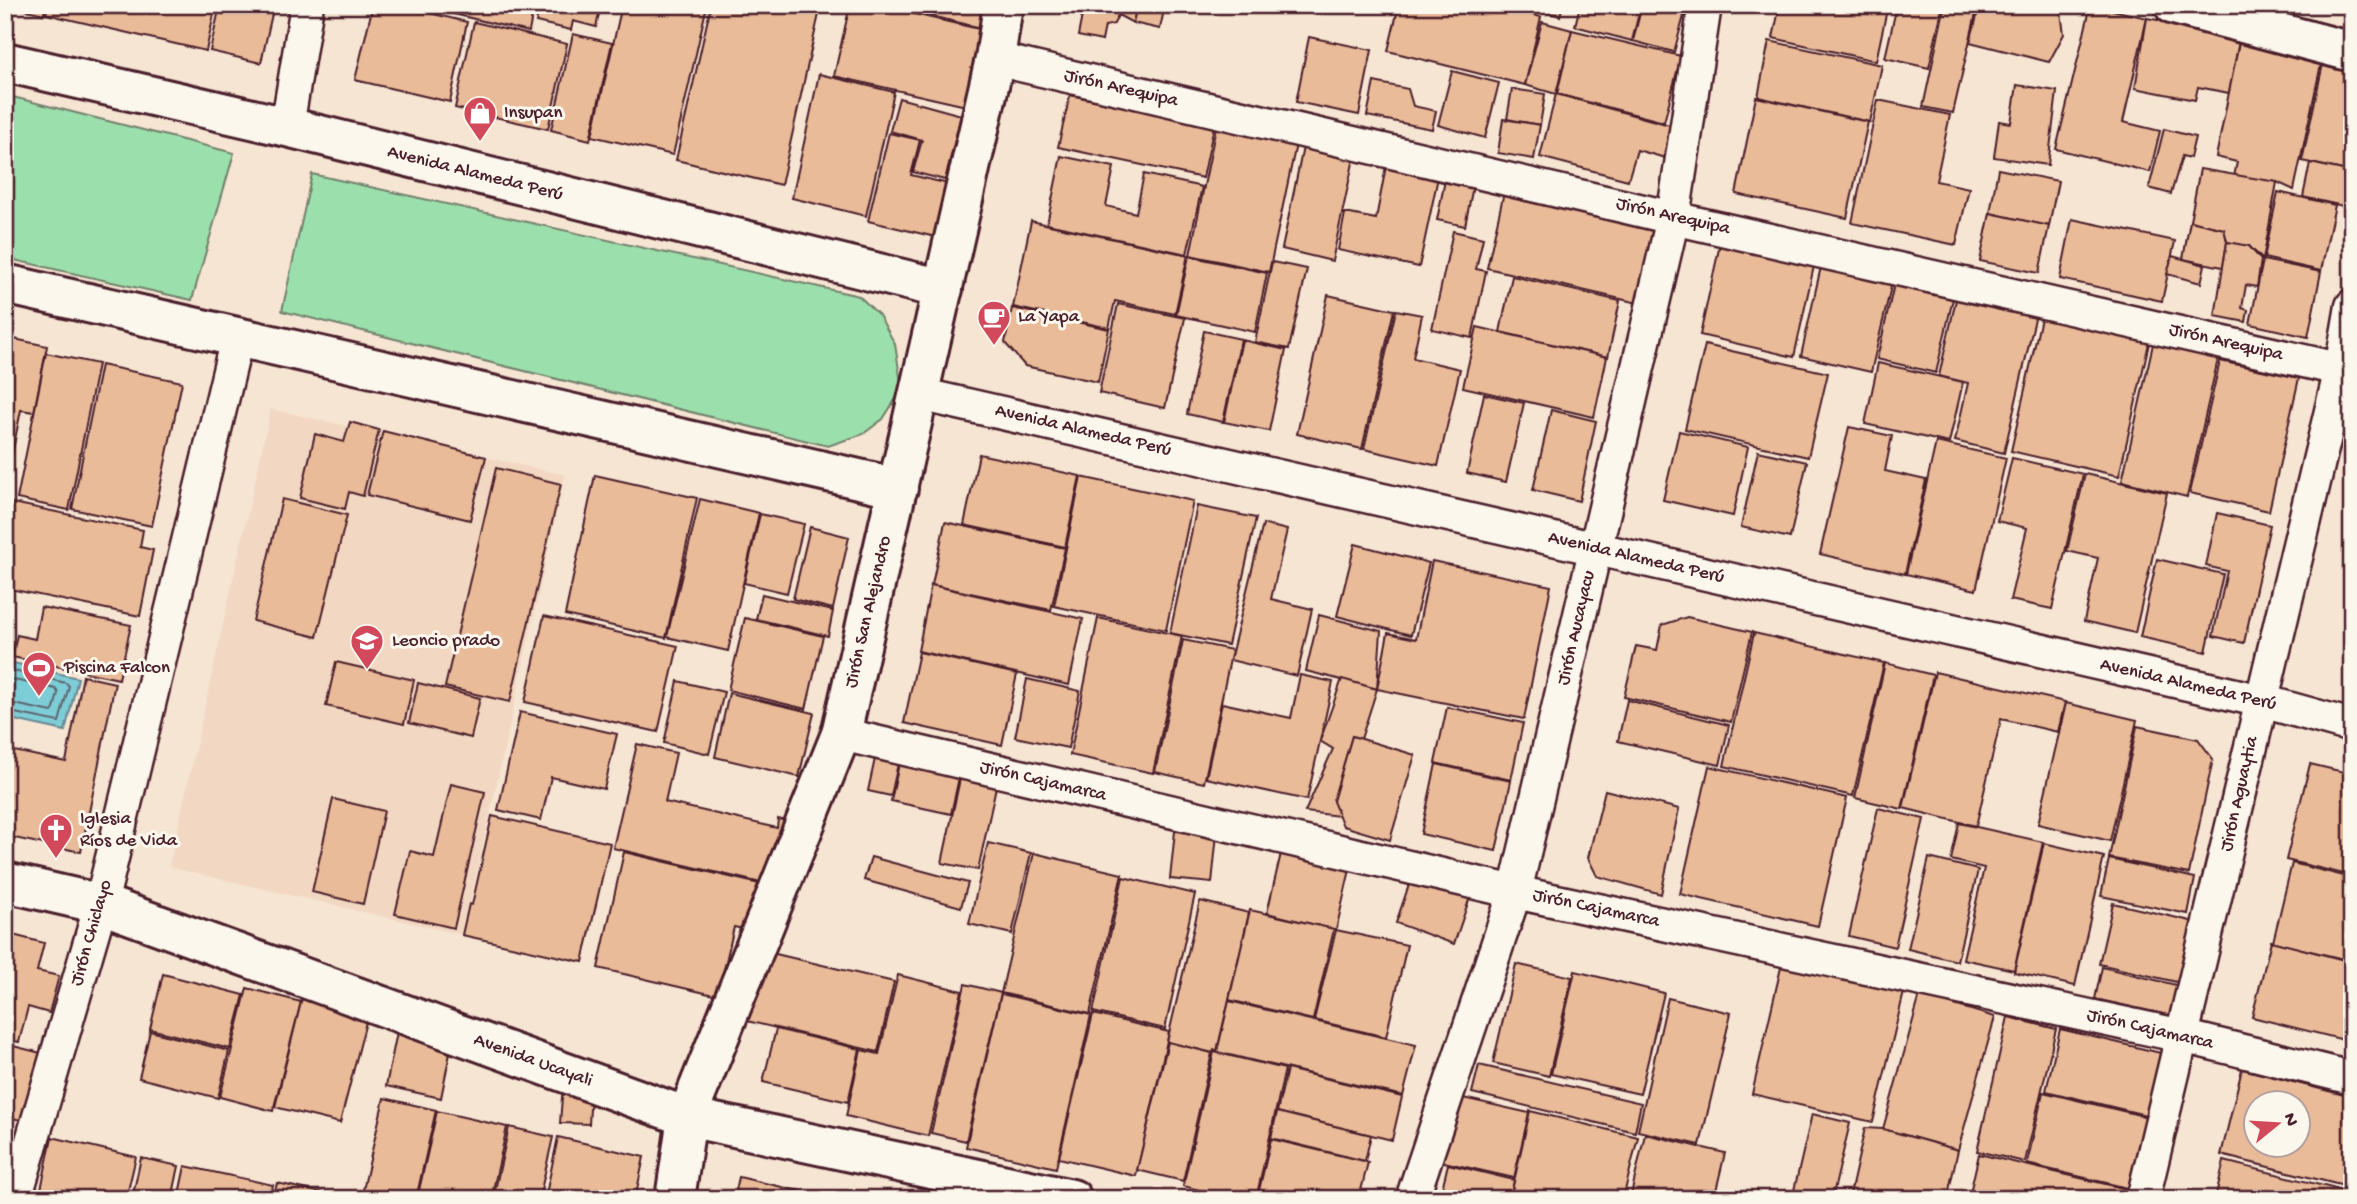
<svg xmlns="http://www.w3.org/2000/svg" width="2357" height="1204" viewBox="0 0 2357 1204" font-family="'Gochi Hand',sans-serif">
<rect width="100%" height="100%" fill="#f6e5d3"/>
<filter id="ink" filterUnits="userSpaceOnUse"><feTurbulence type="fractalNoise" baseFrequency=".0143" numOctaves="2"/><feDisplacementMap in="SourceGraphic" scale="14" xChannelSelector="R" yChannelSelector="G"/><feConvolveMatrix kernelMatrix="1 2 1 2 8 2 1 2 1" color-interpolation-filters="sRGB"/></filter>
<g filter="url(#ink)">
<path fill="#f2d8c2" d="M271,409L565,475L463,935L169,867Z"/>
<g fill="#9be0ac" stroke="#72806c" stroke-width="2">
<path d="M5,95L234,153L192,300L5,258Z"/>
<path d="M312,174L859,296L879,315L895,344L902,389L883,419L863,434L828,446L282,311Z"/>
</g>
<path fill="#7dcdd7" stroke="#698792" stroke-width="2" d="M5,661L78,678L65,731L5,718Z"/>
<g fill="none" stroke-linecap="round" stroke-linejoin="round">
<g stroke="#5e6570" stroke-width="2">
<path d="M5,669L66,683L69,686L59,722L5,711"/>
<path d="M5,678L56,689L58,693L54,709L52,712L5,702"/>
</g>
</g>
<g fill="#e9bb99" stroke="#4a1f2b" stroke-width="2" fill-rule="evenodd">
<path d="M5,5H46L44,14Z"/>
<path d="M48,5H216L206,51L46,14Z"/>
<path d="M220,5H274L261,63L210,51Z"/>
<path d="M373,5H396L467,22L450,102L355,80Z"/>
<path d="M416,5H534L529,32Z"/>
<path d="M540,5H601L596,27L573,21L571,30L536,22Z"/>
<path d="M622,5H707L673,155L592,136Z"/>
<path d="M711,5H821L781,185L676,160Z"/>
<path d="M850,5H875L992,32L975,108L834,76Z"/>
<path d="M884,5H990L986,29Z"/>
<path d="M1084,5H1137L1133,23L1118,15L1114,24L1105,26L1102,41L1078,36Z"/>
<path d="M1137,5H1165L1160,29L1133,23Z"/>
<path d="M1399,5H1495L1541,17L1525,85L1388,51Z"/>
<path d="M1520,5H1563L1560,16Z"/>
<path d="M1580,5H1641L1632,41L1575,26Z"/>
<path d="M1642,5H1687L1674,52L1633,41Z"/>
<path d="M1780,5H1888L1876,61L1773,38Z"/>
<path d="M1897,5H1943L1929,68L1885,58Z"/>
<path d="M1945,5H1978L1953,113L1923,107Z"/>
<path d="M1980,5H2060L2064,34L2049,62L1970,42Z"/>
<path d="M2091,5L2147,18L2123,122L2160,131L2150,172L2056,149Z"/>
<path d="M2147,18L2240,36L2229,93L2198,87L2195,100L2135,88Z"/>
<path d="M474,22L567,44L548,129L455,108Z"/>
<path d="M1542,22L1572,30L1556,94L1525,85Z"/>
<path d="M1572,30L1681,56L1664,122L1557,94Z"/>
<path d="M573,34L612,43L590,140L551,130Z"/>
<path d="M1309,37L1372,50L1359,115L1296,102Z"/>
<path d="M2240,38L2323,55L2294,190L2277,182L2234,177L2237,162L2216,157Z"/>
<path d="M1769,41L1882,65L1870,122L1758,97Z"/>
<path d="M2324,59L2352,65V172L2302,161Z"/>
<path d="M1452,71L1499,83L1485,138L1438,125Z"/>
<path d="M819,74L894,92L866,216L792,198Z"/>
<path d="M1374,82L1408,89L1413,106L1436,111L1432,129L1367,116Z"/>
<path d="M2017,85L2057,91L2048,165L1994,157L1999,121L2011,123Z"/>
<path d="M1512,89L1545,94L1540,125L1507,119Z"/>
<path d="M1556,94L1677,127L1669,159L1637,150L1628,180L1540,157Z"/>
<path d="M1070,95L1214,126L1203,178L1058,147Z"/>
<path d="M1756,97L1868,122L1847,218L1736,194Z"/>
<path d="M899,98L961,115L945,180L913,172L922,140L890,131Z"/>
<path d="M1878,100L1950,115L1936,181L1969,188L1956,245L1852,223Z"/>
<path d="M1503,119L1540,125L1534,159L1498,153Z"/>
<path d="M1216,127L1296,144L1269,272L1190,255Z"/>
<path d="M2164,129L2195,137L2190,158L2182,156L2171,194L2149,188Z"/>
<path d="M889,133L920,140L911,175L957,186L944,239L868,221Z"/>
<path d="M1303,147L1354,158L1332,261L1282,249Z"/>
<path d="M1061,156L1114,167L1106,206L1136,213L1144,174L1202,187L1187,254L1047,224Z"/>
<path d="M2310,163L2352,172V208L2303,197Z"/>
<path d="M1386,166L1438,177L1419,267L1338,250L1345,213L1376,219Z"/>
<path d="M1998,169L2058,181L2049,226L1990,213Z"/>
<path d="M2200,169L2277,182L2263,260L2249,246L2227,242L2224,229L2190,221Z"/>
<path d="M1446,175L1474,181L1465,226L1437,220Z"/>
<path d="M1504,192L1655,227L1638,303L1487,268Z"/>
<path d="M2278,192L2335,205L2321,271L2264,258Z"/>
<path d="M1990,213L2049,226L2039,273L1980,261Z"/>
<path d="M2072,219L2175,241L2162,301L2060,279Z"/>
<path d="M1031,221L1188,255L1175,314L1115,301L1109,328L1013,307Z"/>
<path d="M2190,221L2224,229L2227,242L2223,267L2183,259Z"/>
<path d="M1453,231L1483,238L1476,269L1486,271L1472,338L1432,329Z"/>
<path d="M2227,242L2249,246L2261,260L2257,287L2246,285L2242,308L2248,310L2246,322L2215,316Z"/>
<path d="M1720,244L1814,266L1794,357L1700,335Z"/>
<path d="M1189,256L1267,273L1255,332L1176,315Z"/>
<path d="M2172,256L2205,265L2201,283L2167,274Z"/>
<path d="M2263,260L2321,272L2308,337L2250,324Z"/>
<path d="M1272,262L1307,269L1289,349L1255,342Z"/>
<path d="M1822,262L1893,278L1871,372L1801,356Z"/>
<path d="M1512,276L1620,301L1608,357L1500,332Z"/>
<path d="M1895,280L1954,294L1936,373L1877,359Z"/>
<path d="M1328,295L1394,310L1362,449L1297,434Z"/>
<path d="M1957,295L2036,314L2004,453L1955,441L1968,383L1939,376Z"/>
<path d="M1118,304L1185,318L1165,408L1099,393Z"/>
<path d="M1012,308L1109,329L1098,382L1025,366L1005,343Z"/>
<path d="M1396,310L1422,315L1413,358L1460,369L1438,466L1364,449Z"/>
<path d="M2041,318L2149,343L2119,476L2011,451Z"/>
<path d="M1477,327L1607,357L1594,417L1463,387Z"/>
<path d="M1204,331L1241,339L1223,422L1187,414Z"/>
<path d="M5,337L47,346L34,412L21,410L5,489Z"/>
<path d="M1242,340L1286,350L1269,431L1224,422Z"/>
<path d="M2153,344L2218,359L2187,497L2122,481Z"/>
<path d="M1705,345L1828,373L1808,457L1685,429Z"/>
<path d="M46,353L98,364L69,510L17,499Z"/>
<path d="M2220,361L2299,378L2269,511L2190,493Z"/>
<path d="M1878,363L1963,382L1949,443L1865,424Z"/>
<path d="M101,365L182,382L152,526L72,509Z"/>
<path d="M1484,394L1524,403L1506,482L1467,473Z"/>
<path d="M1551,410L1596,421L1579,501L1533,490Z"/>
<path d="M350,422L379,430L363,496L349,492L345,509L300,498L315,434L344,442Z"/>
<path d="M1849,427L1892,436L1885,471L1926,480L1905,574L1820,554Z"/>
<path d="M383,431L486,457L470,520L367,495Z"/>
<path d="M1679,431L1748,447L1733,516L1663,500Z"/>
<path d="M1936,442L2006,458L1976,590L1906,574Z"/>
<path d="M1758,451L1807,462L1790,538L1741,527Z"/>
<path d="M979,454L1080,476L1065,547L964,525Z"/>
<path d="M2012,458L2083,474L2052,609L2010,600L2027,528L1997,521Z"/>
<path d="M496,468L561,484L510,702L445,687Z"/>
<path d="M2085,474L2167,493L2135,633L2084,621L2098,558L2067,551Z"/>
<path d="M595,475L697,498L666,638L565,615Z"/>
<path d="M1081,477L1193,501L1166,630L1054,606Z"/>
<path d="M282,499L347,515L317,637L253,621Z"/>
<path d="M700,499L759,513L728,651L667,637Z"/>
<path d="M13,503L143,530L140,547L153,550L140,616L5,588V545Z"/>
<path d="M1197,506L1256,518L1228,645L1170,633Z"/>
<path d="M2217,513L2270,525L2244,643L2213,636L2227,571L2206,566Z"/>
<path d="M760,514L804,524L787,593L744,583Z"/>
<path d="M945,522L1065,548L1051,610L932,585Z"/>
<path d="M1263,524L1287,530L1271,599L1312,609L1297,676L1230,660Z"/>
<path d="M810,527L849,537L833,609L793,599Z"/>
<path d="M1355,544L1429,563L1411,635L1337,616Z"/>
<path d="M2157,559L2223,574L2206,652L2140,637Z"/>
<path d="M1432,561L1551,586L1524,719L1377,689L1388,633L1416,639Z"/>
<path d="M931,585L1083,619L1069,685L918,651Z"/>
<path d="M762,594L833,611L828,636L756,619Z"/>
<path d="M41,607L131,625L119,679L12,657L17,635L35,639Z"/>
<path d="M1319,615L1381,631L1377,689L1306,671Z"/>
<path d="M544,616L678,646L658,732L525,702Z"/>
<path d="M1687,617L1752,632L1731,722L1624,697L1636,646L1657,650L1662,625Z"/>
<path d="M745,618L823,636L806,709L728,690Z"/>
<path d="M1098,618L1182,636L1153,773L1070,755Z"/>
<path d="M1754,633L1884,663L1853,796L1724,766Z"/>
<path d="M1183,640L1232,650L1204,783L1155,772Z"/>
<path d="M919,652L1017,674L1002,745L904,723Z"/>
<path d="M336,662L414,680L404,724L326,706Z"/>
<path d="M1885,663L1933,675L1902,809L1855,798Z"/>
<path d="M1935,672L2065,702L2058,732L2001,719L1976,826L1903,808Z"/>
<path d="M1300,675L1333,682L1307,800L1206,778L1222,703L1291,718Z"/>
<path d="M83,676L115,683L81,852L5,836V749L66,762Z"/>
<path d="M1027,679L1080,691L1068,748L1015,737Z"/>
<path d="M1342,679L1377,689L1361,739L1352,736L1333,801L1340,816L1305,812L1333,749L1320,741Z"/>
<path d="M678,681L724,692L709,754L664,743Z"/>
<path d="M418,683L480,698L471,738L409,723Z"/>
<path d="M729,693L814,713L799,777L715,757Z"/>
<path d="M1627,700L1729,725L1720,765L1618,741Z"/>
<path d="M2066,703L2137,720L2110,841L2038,824Z"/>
<path d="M1447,707L1523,723L1511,780L1435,763Z"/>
<path d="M520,712L617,734L604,789L551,777L541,820L498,810Z"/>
<path d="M2137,726L2198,739L2213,759L2189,874L2109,858Z"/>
<path d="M1352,736L1415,755L1390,840L1343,826L1333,801Z"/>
<path d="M637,744L676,753L665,802L777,828L778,819L815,828L800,892L613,848Z"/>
<path d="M876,754L899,759L891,796L868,791Z"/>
<path d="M900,759L960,773L951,814L891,801Z"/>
<path d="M1436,764L1511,781L1496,851L1421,834Z"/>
<path d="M2310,764L2352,774V876L2286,860Z"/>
<path d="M1709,766L1847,798L1818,926L1680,894Z"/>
<path d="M961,774L997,782L978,870L942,863Z"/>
<path d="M451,784L485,792L454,928L395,914L410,851L434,857Z"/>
<path d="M1605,790L1679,809L1661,894L1597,876L1588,858Z"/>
<path d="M333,799L384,811L363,904L312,892Z"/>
<path d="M1878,808L1924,819L1895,947L1849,936Z"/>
<path d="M492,816L610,843L583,962L462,935L469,904L472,905Z"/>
<path d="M1959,823L2043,842L2014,970L1963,959L1984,868L1951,860Z"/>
<path d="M1175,831L1217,834L1212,883L1170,879Z"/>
<path d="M988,843L1031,853L1012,934L969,924Z"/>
<path d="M2044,843L2104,857L2075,986L2014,972Z"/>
<path d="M1282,849L1351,865L1336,930L1267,913Z"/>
<path d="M624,852L785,890L775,936L734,927L718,996L598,968Z"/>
<path d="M1034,853L1122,874L1090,1014L1001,993Z"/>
<path d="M871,857L968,883L961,907L864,880Z"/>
<path d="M1929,858L1978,870L1957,961L1908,949Z"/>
<path d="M2109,859L2195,878L2188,914L2101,896Z"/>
<path d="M2292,863L2352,878V961L2273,942Z"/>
<path d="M1412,876L1470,897L1454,944L1396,923Z"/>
<path d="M1123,877L1195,894L1165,1029L1093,1012Z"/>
<path d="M1200,901L1249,913L1217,1051L1214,1050L1213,1053L1167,1042Z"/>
<path d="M2113,903L2195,922L2181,983L2099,964Z"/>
<path d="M1250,910L1334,929L1313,1020L1229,1000Z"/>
<path d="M1336,930L1407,945L1386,1037L1314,1020Z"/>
<path d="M5,933L44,943L37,971L59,976L49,1013L28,1007L19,1042L5,1039Z"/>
<path d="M2271,941L2352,962V1042L2252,1017Z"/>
<path d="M763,951L894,982L878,1052L747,1021Z"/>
<path d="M1782,963L1904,992L1873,1122L1752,1094Z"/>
<path d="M1516,964L1572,977L1549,1076L1493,1063Z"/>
<path d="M2102,967L2180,986L2173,1016L2095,999Z"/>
<path d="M1575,971L1664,993L1640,1094L1551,1074Z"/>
<path d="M163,974L244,995L230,1049L150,1029Z"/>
<path d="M898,975L962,991L928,1136L846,1116L861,1050L879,1054Z"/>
<path d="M965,984L1001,993L966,1141L931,1133Z"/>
<path d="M247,988L301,1002L273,1111L220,1097Z"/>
<path d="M303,994L369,1010L340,1123L275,1107Z"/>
<path d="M1001,994L1091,1015L1056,1168L966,1147Z"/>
<path d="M1920,995L1995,1017L1958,1150L1883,1129Z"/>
<path d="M1668,998L1731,1013L1700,1145L1638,1131Z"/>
<path d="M1229,1001L1416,1045L1403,1096L1217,1052Z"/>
<path d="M1093,1014L1169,1032L1136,1176L1059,1158Z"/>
<path d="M2008,1017L2056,1029L2025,1162L1977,1151Z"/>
<path d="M398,1027L453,1038L441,1098L386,1086Z"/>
<path d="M776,1029L860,1049L848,1102L763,1082Z"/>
<path d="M2060,1029L2169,1055L2154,1117L2046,1091Z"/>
<path d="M150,1031L229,1051L218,1098L139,1078Z"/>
<path d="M1168,1042L1212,1053L1183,1181L1137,1170Z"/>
<path d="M5,1044L45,1054L28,1122L5,1116Z"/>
<path d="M1214,1052L1285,1069L1256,1199H1237L1183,1186Z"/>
<path d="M1479,1065L1641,1103L1635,1132L1472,1093Z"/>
<path d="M1287,1069L1402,1097L1392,1140L1277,1112Z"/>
<path d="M2242,1069L2352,1097V1188L2221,1155ZM2256,1102H2298V1144H2256Z"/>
<path d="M564,1072L591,1094L589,1124L560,1123Z"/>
<path d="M2043,1092L2152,1118L2136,1190L2027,1164Z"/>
<path d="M1450,1095L1529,1113L1514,1178L1435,1160Z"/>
<path d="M384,1098L436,1110L416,1199H361Z"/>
<path d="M437,1111L507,1127L491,1199H417Z"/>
<path d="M1530,1111L1638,1137L1623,1199H1510Z"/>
<path d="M1277,1112L1371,1135L1365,1161L1271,1138Z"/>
<path d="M1812,1114L1850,1123L1832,1199H1792Z"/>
<path d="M509,1127L553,1137L539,1199H493Z"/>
<path d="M1865,1128L1883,1129L1958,1150L1947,1199H1849Z"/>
<path d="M1645,1134L1725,1153L1714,1199H1630Z"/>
<path d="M52,1137L136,1157L126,1199H39Z"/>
<path d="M558,1137L644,1157L635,1199H545Z"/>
<path d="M1271,1139L1368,1162L1359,1199H1257Z"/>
<path d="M1979,1154L2135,1191L2134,1199H1993L1970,1193Z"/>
<path d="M141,1158L179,1166L172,1199H132Z"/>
<path d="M2224,1161L2352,1193V1199H2215Z"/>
<path d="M1448,1164L1514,1180L1510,1199L1440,1197Z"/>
<path d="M185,1166L273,1185L270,1199H178Z"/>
<path d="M739,1177L834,1199H734Z"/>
<path d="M277,1183L350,1199H273Z"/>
<path d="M1972,1194L1991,1199H1971Z"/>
</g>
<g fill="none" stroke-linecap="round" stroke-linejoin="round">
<defs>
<g id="minor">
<path d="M995,59L1673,218L2352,372"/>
<path d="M287,127L307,5"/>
<path d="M919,394L2262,701L2352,726"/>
<path d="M841,734L1515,892L2182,1036L2352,1078"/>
<path d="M15,1199L101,904L237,338"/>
<path d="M1412,1199L1515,892L1673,218L1705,5"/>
<path d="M2143,1199L2341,369L2352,306"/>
</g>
<g id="tertiary">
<path d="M5,62L287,127L943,289"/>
<path d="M5,284L898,488"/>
<path d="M5,882L101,904L687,1117L1072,1199"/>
<path d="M675,1199L687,1117L841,734L995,59L1003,5"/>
</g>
<path id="trunk" d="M2174,5L2352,52"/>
</defs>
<use href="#minor" stroke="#4a1f2b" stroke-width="37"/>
<use href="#tertiary" stroke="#4a1f2b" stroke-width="44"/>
<use href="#trunk" stroke="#4a1f2b" stroke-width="44"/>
<use href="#minor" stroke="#fbf7ec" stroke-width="32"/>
<use href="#tertiary" stroke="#fbf7ec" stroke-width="38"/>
<use href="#trunk" stroke="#fbf7ec" stroke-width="38"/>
</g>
</g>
<defs>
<symbol id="shop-pin" viewBox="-11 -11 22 30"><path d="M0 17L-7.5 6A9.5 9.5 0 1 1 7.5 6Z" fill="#d1495b" stroke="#fbf7ec"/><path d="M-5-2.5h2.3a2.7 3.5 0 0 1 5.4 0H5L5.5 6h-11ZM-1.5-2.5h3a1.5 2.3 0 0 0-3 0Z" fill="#fff"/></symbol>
<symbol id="cafe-pin" viewBox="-11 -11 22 30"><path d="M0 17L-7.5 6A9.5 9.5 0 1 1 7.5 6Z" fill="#d1495b" stroke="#fbf7ec"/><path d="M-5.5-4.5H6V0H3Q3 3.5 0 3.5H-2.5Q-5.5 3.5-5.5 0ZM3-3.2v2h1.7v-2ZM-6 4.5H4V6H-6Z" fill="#fff"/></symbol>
<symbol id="school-pin" viewBox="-11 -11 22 30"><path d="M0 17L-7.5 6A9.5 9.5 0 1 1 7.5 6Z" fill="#d1495b" stroke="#fbf7ec"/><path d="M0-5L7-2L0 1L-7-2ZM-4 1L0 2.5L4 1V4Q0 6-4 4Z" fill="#fff"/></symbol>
<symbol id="stadium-pin" viewBox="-11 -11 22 30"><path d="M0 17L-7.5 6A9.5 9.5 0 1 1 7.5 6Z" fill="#d1495b" stroke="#fbf7ec"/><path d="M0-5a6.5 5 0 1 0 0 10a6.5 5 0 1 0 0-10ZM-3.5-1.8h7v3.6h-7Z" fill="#fff"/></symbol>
<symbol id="church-pin" viewBox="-11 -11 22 30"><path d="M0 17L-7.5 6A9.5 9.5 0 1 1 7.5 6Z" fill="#d1495b" stroke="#fbf7ec"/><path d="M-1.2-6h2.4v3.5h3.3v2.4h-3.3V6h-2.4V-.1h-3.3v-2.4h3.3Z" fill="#fff"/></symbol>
</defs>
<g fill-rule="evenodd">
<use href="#shop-pin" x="461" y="94" width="38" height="52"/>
<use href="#cafe-pin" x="975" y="298" width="38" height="52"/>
<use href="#school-pin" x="348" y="622" width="38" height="52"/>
<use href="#stadium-pin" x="20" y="649" width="38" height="52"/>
<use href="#church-pin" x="37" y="811" width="38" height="52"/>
</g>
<g text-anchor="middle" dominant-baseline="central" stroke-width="6" stroke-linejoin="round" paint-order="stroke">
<g font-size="19" fill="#4a1f2b" stroke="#fbf7ec">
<text transform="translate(1121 89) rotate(13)">Jirón Arequipa</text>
<text transform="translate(475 174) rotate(14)">Avenida Alameda Perú</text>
<text transform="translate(1673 217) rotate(13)">Jirón Arequipa</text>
<text transform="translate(2226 343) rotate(13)">Jirón Arequipa</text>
<text transform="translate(1083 431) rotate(13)">Avenida Alameda Perú</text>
<text transform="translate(1636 558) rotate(13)">Avenida Alameda Perú</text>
<text transform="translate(869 612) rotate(-77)">Jirón San Alejandro</text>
<text transform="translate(1577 628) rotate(-77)">Jirón Aucayacu</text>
<text transform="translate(2188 685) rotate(13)">Avenida Alameda Perú</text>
<text transform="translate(1043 782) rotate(13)">Jirón Cajamarca</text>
<text transform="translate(2240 794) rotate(-77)">Jirón Aguaytia</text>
<text transform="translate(1596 909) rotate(12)">Jirón Cajamarca</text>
<text transform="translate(92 933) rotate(-74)">Jirón Chiclayo</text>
<text transform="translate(2150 1030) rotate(13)">Jirón Cajamarca</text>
<text transform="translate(533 1061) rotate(20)">Avenida Ucayali</text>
</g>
<g font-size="19" fill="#4a1f2b" stroke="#fbf7ec" text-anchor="start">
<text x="504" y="113">Insupan</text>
<text x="1018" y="317">La Yapa</text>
<text x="392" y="641">Leoncio prado</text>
<text x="64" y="668">Piscina Falcon</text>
<text x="80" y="819">Iglesia<tspan x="80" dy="22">Ríos de Vida</tspan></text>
</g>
</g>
<rect width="2357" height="1204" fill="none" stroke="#fbf7ec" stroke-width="28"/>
<rect x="14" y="14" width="2329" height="1176" fill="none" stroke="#4a1f2b" stroke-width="2.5" filter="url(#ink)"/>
<g transform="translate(2277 1124) rotate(72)"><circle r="33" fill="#fbf7ec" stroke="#b4a19f" stroke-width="2"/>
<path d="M0-5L12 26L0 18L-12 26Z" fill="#d1495b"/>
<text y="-10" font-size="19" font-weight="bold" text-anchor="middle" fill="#4a1f2b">N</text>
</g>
</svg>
